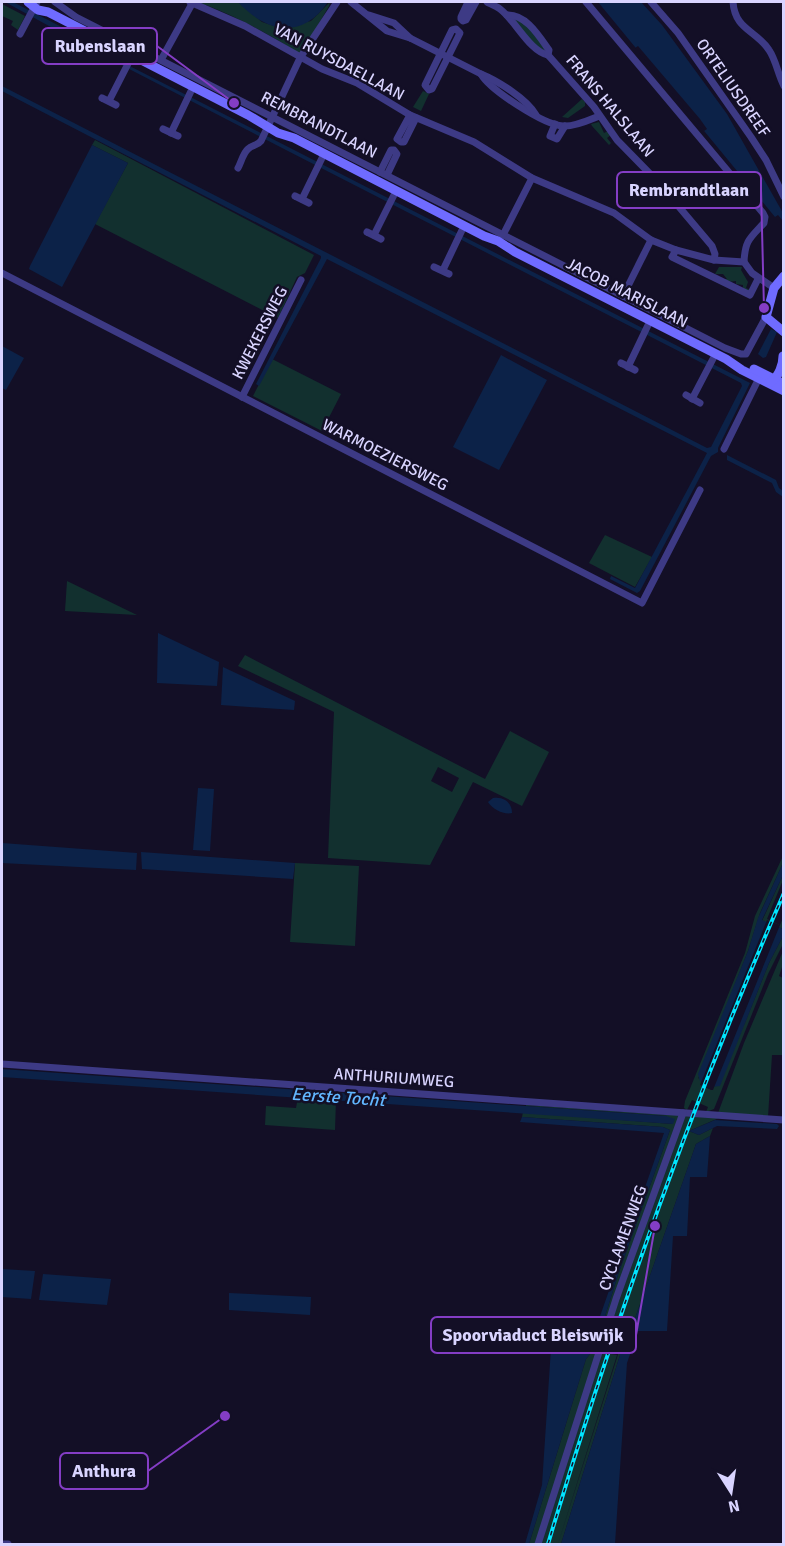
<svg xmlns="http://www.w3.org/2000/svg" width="785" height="1546" viewBox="0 0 785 1546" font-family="Signika,sans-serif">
<rect width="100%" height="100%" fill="#130f26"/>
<g fill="#12302f" fill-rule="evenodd">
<path d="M197,2H238L262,22L280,28L311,21L330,2L329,6L305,48L300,54C269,34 239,18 206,5L204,6Z"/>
<path d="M2,4L25,16L18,30L11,25L13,21L2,16Z"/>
<path d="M514,17L530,28L546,50L544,53L534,44L512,18Z"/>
<path d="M423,91L429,94L421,111L413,107Z"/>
<path d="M582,99L585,102V106L568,118L562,117Z"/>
<path d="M599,122L604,133L608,131L611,135L607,138L611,143L609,145L592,126L591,124Z"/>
<path d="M95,140L314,255L305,273L297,277L278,318L95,224L128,163L92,145Z"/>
<path d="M719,267H742L741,270L748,282L746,288L750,290L749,292L743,288V285L736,284V281L728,282L723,279H727L723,274H715Z"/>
<path d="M272,359L341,394L322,431L253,396Z"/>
<path d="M605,535L652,557L635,587L589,563Z"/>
<path d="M67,581L137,615L65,611Z"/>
<path d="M245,655L485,779L510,731L549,752L522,806L473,782L430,865L328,858L334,712L238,666ZM438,767L459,778L452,792L431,781Z"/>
<path d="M783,856V863L760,913L748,951L698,1079L744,1025L769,963L783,936V944L768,974L714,1109L706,1112L708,1107L692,1100L687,1110L684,1108L685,1101L745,953L755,916Z"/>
<path d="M295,863L359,866L355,946L290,942Z"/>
<path d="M783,875V880L767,919L780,925L783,918V929L762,921Z"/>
<path d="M783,951V964L779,976L783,978V1055H772L768,1117L718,1113L744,1043Z"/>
<path d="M298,1097L336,1100L335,1130L265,1125L266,1106L296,1108Z"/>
<path d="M526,1105L719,1118L689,1131L699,1135L713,1128L710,1136L696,1144L625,1347L604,1349L619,1352L620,1355L561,1544H529L586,1359L595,1348L618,1275L670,1130L663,1127L522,1117L523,1112L672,1124L666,1116L526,1106Z"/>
</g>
<g fill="#0c2248">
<path d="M5,2H13L85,39L110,56L750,383L718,448V452L711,456L640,591L637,593L610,579L611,576L635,588L707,453L327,259L259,386L256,384L321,258V256L2,91V86L707,448L711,447L742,386L741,383L286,150L104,56Z"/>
<path d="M238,2H328C302,40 267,33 238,2Z"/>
<path d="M598,2H641L662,25L727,114L783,213V221L778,215L775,217Z"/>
<path d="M92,145L128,163L62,287L29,269L30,266Z"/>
<path d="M771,329L777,332L766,357L763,358L758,354Z"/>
<path d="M2,346L24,358L6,390L2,388Z"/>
<path d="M501,355L547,380L499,470L453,447Z"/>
<path d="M727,455L776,480L779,488L783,491V497L776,492L772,483L727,460Z"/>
<path d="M158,633L219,662L217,686L157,683Z"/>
<path d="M223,667L295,701L294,710L221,705Z"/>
<path d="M198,788L214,789L210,851L193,850Z"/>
<path d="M493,798C504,796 512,803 512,813C504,815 492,809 488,802Z"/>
<path d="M2,843L137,853L136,870L2,863Z"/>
<path d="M141,852L295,863L293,879L142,869Z"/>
<path d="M783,863V875L762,920L783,929V928V936L769,963L720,1086L712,1087L700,1081L698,1074L748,951L758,918Z"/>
<path d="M2,1069L666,1116L675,1119L673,1124L2,1077Z"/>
<path d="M522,1117L663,1127L670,1130L618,1275L595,1348L586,1359L529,1544H525L542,1485L551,1348L445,1340L446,1336L590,1345L664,1133L520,1122Z"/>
<path d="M715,1120L777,1124L779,1126L777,1129L717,1126L699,1135L689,1131Z"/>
<path d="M710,1136L707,1177H690L687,1236H673L667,1331H638L627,1363L615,1544H561L620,1355L619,1352L604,1349L625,1347L696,1144Z"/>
<path d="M2,1269L35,1271L31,1299L2,1297Z"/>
<path d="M43,1274L111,1279L107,1305L39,1300Z"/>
<path d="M229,1293L311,1297L310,1315L229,1310Z"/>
</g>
<g fill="#130f26">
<path d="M638,46L700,119L707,129L704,131L635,48Z"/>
<path d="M767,920L780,925L713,1090H711L700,1085Z"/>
<path d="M607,1345H621L558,1544L617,1355L604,1353Z"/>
</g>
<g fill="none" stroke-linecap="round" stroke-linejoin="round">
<g stroke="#3d3a85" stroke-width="7">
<path d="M55,2L76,17L725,348L741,354H746L766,317"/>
<path d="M190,2L245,26L322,69L357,83L410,115L474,142L532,178L614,213L651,240L676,250L714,260L744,262L752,273L774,288"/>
<path d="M351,2L387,31L410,38L481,74C490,90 544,125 563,126C574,127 589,120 599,116"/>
<path d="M468,2L461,17V19L463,21L466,20L476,2"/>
<path d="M487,2C491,4 496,6 500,9C515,20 530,52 548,55L594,107L617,140L658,182L712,246L715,254L714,260"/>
<path d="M586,2L763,213L765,217L764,223C750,238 745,240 744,262"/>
<path d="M651,2L678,33L751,137L766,160L784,197"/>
<path d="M733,2C735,30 756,30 769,50C776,60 778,75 784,86"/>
<path d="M369,15L394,23L410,38"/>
<path d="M507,15C526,14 539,36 549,50L548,55"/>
<path d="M456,29L460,33L432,89L429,90L425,85L452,30Z"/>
<path d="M20,34L37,2"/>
<path d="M161,60L193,2"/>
<path d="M481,74C498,81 527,99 536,115"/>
<path d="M102,98L116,105"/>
<path d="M109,101L132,56"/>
<path d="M410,115L397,139L401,142H404L416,118"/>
<path d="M555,124L550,136L557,139L565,126"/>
<path d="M163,129L178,136"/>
<path d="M171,133L193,87"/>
<path d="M238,168C241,163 243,153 248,149C252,145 257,146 261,141L300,58L337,2"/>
<path d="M380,172L391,150H394L397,154L387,175"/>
<path d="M295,196L309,203"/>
<path d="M302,199L324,154"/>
<path d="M367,232L381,239"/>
<path d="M374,235L396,191"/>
<path d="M503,235L532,178"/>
<path d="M676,250L672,257L750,295L758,279"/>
<path d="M434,267L449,274"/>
<path d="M443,270L464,226"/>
<path d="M2,273L642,603L700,490"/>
<path d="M623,296L651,240"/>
<path d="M621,363L635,370"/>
<path d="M628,367L650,321"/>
<path d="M686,395L700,403"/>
<path d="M242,397L301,280"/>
<path d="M692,399L715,355"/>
<path d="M724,449L760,376"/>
<path d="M2,1064L784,1120"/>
<path d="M2,1544H8"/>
<path d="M538,1544L616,1299L683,1113"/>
</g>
<g stroke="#6f6bff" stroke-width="9">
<path d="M28,2L38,10L48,12L248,115L278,133L294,138L484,236L498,241L515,252L726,359L742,370L784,391"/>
<path d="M784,276L774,288L766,317L784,332"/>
<path d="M754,369L784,384"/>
<path d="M771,382C779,376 783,365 783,356"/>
</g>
<defs>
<path id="rail" d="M548,1544C614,1323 691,1105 784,893"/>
</defs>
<use href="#rail" stroke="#00e5ff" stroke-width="4"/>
<use href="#rail" stroke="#130f26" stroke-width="1.5" stroke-dasharray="4.5" stroke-linecap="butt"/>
</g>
<g text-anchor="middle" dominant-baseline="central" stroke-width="5" stroke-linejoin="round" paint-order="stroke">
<g font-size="16" fill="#d9d4ff" stroke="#130f26">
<text transform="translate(339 62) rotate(28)">VAN RUYSDAELLAAN</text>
<text transform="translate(733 88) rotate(55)">ORTELIUSDREEF</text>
<text transform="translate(610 106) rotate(50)">FRANS HALSLAAN</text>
<text transform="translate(319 125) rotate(27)">REMBRANDTLAAN</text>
<text transform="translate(627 293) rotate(27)">JACOB MARISLAAN</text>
<text transform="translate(260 333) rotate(-63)">KWEKERSWEG</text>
<text transform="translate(385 455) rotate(27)">WARMOEZIERSWEG</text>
<text transform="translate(394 1078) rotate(4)">ANTHURIUMWEG</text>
<text transform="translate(623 1238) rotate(-70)">CYCLAMENWEG</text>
</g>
<g font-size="18" font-style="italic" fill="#62b6ff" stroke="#130f26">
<text transform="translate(338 1097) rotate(4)">Eerste Tocht</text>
</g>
</g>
<path fill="none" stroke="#843dc5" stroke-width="2" d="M234 103L157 46M764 308L761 190M655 1226L636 1335M225 1416L148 1471"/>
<g fill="#843dc5" stroke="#130f26" stroke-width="2">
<circle cx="234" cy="103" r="6"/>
<circle cx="764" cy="308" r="6"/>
<circle cx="655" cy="1226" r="6"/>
<circle cx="225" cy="1416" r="6"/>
</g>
<g fill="#130f26" stroke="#843dc5" stroke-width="2">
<rect x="42" y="28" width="115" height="36" rx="6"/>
<rect x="617" y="172" width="144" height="36" rx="6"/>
<rect x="431" y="1317" width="205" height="36" rx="6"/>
<rect x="60" y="1453" width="88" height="36" rx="6"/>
</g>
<g font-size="18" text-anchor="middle" font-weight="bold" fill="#d9d4ff">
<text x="100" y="52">Rubenslaan</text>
<text x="689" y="196">Rembrandtlaan</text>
<text x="533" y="1341">Spoorviaduct Bleiswijk</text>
<text x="104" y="1477">Anthura</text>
</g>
<rect width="785" height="1546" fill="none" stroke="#d9d4ff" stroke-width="6"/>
<g transform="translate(731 1492) rotate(168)" stroke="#130f26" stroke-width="4.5" paint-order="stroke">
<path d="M0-4.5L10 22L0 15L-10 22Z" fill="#d9d4ff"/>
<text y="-9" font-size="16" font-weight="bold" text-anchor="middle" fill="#d9d4ff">N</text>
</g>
</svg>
